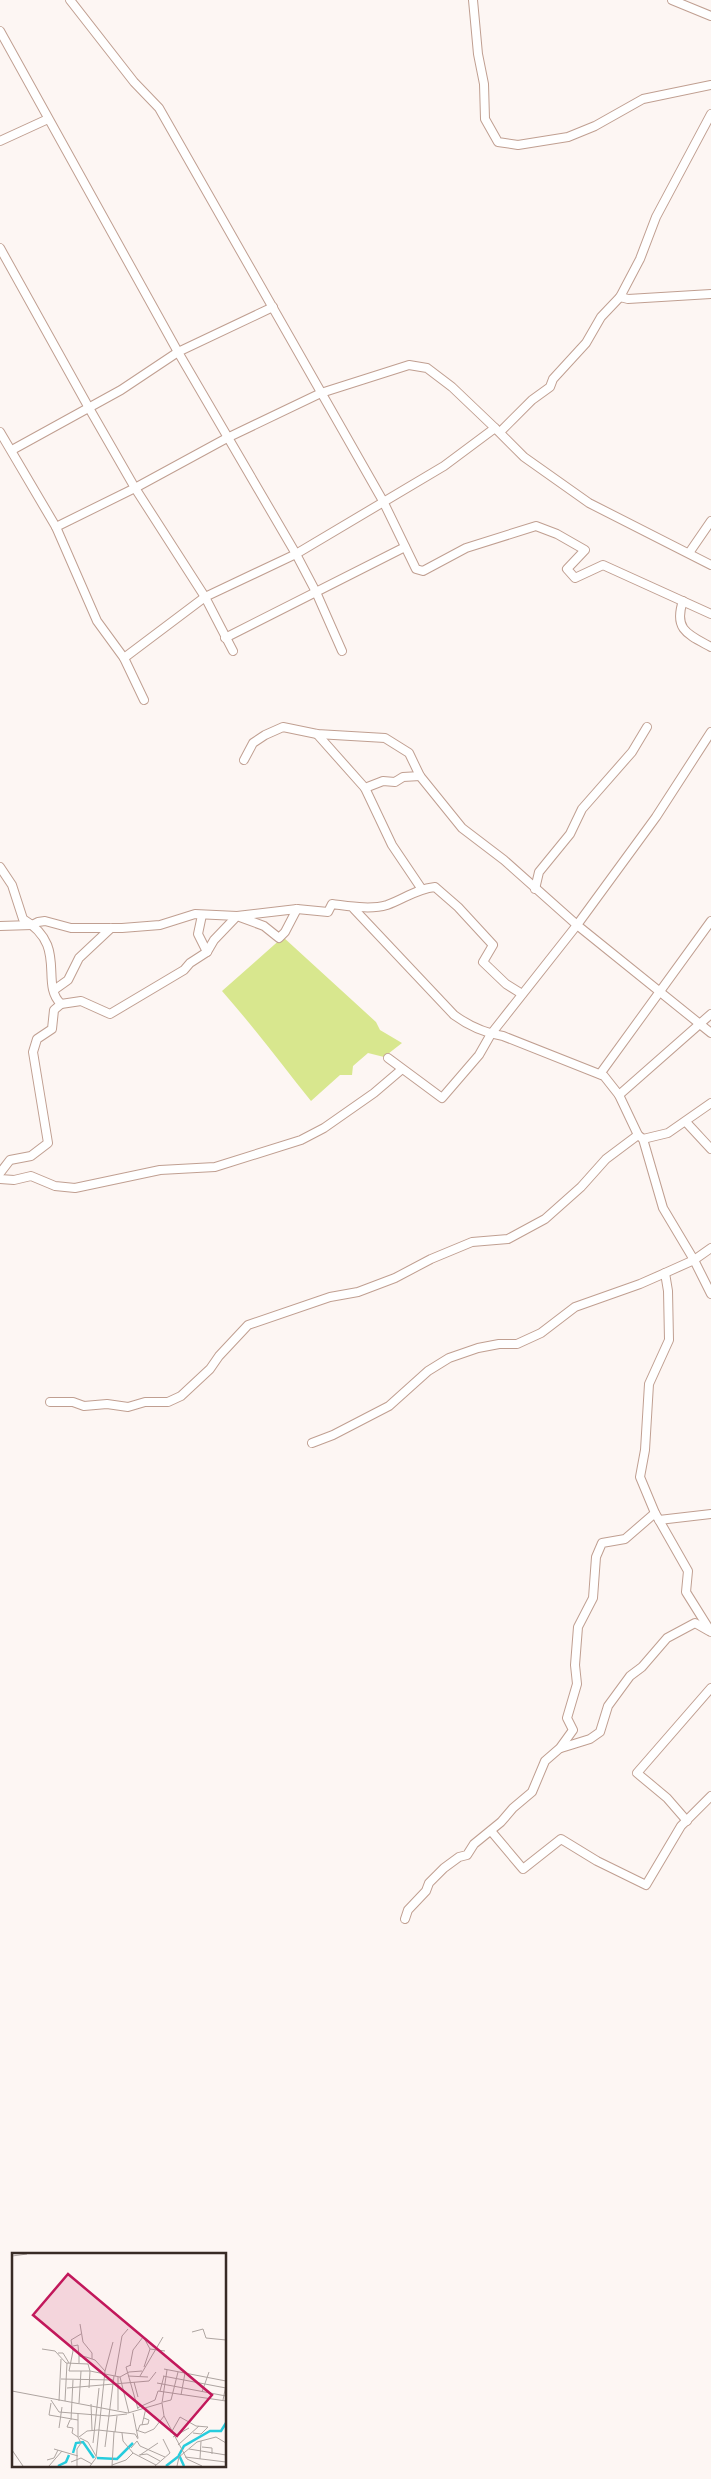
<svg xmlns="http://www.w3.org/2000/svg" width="711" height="2479" viewBox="0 0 711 2479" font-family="'PT Sans Narrow',sans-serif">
<rect width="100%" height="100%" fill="#fdf6f3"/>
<path fill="#d8e78e" d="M283,937L376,1022L380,1030L402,1043L384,1057L368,1053L353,1066L352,1075H340L311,1101C281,1064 253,1026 222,991Z"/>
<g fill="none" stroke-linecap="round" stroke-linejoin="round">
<defs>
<g id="minor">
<path d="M70,0L134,82L159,108L383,501L416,569L423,571L466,548L536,526L557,534L585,550L567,569L575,578L603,565L711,614"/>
<path d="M473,0L478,54L484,84L485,119L498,142L518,145L568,137L595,126L643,99L711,85"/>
<path d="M672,0L711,16"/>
<path d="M0,31L178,352L296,554L316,592L342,651"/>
<path d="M0,141L48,119"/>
<path d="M0,248L89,408L135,488L205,597L233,651"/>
<path d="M620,297L628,299L711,294"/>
<path d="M501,431L532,400L550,387L553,379L586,343L601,317L620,297L640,259L656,217L711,114"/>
<path d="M0,432L56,527L97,621L124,658L144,700"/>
<path d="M12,450L121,390L178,352L273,307"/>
<path d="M56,527L135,488L227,438L321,393L409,365L427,368L452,387L495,428"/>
<path d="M689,553L711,521"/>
<path d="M683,601C673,630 689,635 711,647"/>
<path d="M225,638L405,547"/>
<path d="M124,658L205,597L296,554L444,466L495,428L524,457L589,503L711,565"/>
<path d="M317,734L365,788L383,781L395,782L403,777L420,776"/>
<path d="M244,760L253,743L265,735L283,727L317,734L385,738L409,753L420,776L462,828L504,860L577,925L711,1033"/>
<path d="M365,788L392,845L421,888"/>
<path d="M0,867L12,885L23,919C69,946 39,983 61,1004"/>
<path d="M535,889L539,872L570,834L582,809L632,752L647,727"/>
<path d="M354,909L454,1015C469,1026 484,1033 503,1036L604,1076L619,1095L638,1135L643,1139L663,1208L694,1260L711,1294"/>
<path d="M202,915L198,934L207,952"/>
<path d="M0,926L32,925L38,922L45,921L71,928H122L160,925L195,914L237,916L297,909L328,912L332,904C349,906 370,910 387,905C404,899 416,889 435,887L458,907L493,945L483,962L506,984L522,994"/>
<path d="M54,990L68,980L79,958L111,928"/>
<path d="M388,1058L442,1098L479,1055L491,1034L577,925L656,817L711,732"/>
<path d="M600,1074L711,921"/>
<path d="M619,1095L711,1014"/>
<path d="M686,1122L711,1149"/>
<path d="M643,1139L668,1133L711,1103"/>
<path d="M0,1173L10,1160L31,1156L48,1143L33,1052L37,1039L52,1029L54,1010L61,1004L81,1001L110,1014L184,970L190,963L207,952L214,940L237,916L264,926L279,938L285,932L297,909"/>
<path d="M0,1179L14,1180L31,1176L55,1186L75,1188L160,1170L215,1167L301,1140L324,1128L374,1093L401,1070"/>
<path d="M711,1248L694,1260L665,1273L668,1291L669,1340L649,1384L645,1450L640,1477L655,1513L688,1571L686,1592L711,1632"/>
<path d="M50,1402H73L84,1406L107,1404L128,1407L145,1402H168L181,1396L210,1369L219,1356L248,1325L330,1297L358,1292L395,1278L431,1259L472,1242L508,1239L545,1219L581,1187L606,1159L638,1135"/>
<path d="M312,1443L333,1435L389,1406L428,1371L449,1358L478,1348L499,1344H517L541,1333L575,1307L640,1284L665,1273"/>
<path d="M659,1520L711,1514"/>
<path d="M561,1748L590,1739L600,1732L608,1706L630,1676L642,1667L667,1638L695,1623L709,1631"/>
<path d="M687,1821L667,1798L637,1773L711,1688"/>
<path d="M491,1831L523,1869L561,1839L597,1861L646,1885L681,1826L711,1796"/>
<path d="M405,1919L408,1910L426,1891L429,1883L444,1868L459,1857L467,1855L474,1844L501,1822L513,1808L532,1792L545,1761L560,1748L573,1730L567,1718L577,1684L575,1665L578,1627L593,1598L596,1557L602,1543L625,1539L655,1513"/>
</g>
</defs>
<use href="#minor" stroke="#c09f91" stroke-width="10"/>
<use href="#minor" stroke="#fff" stroke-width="8"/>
</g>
<g transform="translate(12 2253)">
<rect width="214" height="214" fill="#fdf6f3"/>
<path fill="none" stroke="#27ccdd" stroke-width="2.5" d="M61,200L64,190L71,189L82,205M85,205L105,206L121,190M46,213L54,209L57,202M154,213L167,203M172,213L167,202L172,193L198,178H209L214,170"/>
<path fill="none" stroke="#aea5a1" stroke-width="1" d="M0,3L15,1M68,71L71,89L80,100V106M180,79L191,76L194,85L214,87M132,85L138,96L153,98M61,93L66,92L67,103M30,96L43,98L54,110L76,111L78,118M46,100H51L57,110M67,110V103L74,104L83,107L93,118L84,205L78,213M119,112L114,114L126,156M118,113L121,97L131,84M132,114L138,96M152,116L214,128M155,117L150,150L152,163L175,206L190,213M57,118H78L108,124L117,119L130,118M57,118L61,98L59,87L69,81M93,118L101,89M103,123L110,83L116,76M116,123L136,124M128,123L151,84M151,123L214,135M108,124L117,160M49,126L101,127M122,129L126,144M145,130L214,143M55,135L137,128L144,119M77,135L78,118M0,138L116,160L150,150M148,138L152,123M190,139L197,119M169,142L173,120M39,147L47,159L97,163L115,161M211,147L214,132M47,148L49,106M53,148L55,110M151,149L159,147L166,119M39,150L37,162L66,167M67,150L69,118M79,151L80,177M125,155L143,147L146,138L214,148M106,157V124M121,160L126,185M58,167L55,174L61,175L60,180L66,184M59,167L61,127M130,172L134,155M47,175L50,154M124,177L133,180L142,176L152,163M126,177L128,172L136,171L137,167L132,165M103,179L105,163M110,180L111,188L121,200M159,180L168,164L184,173L196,174L189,181L181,180M67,184L75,178L86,177L123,181L126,186M161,184L177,175M68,185L76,189L84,203M81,190L87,135M166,192L187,173M93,194L102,123M190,194L200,195V201M119,195L125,188L128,193L153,204M42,196L66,203M177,196L214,202M0,197L11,213M121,200L144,212M127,202L135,201L148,208M128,202L146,190M173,204L214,209M188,206L189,188M35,207L42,205L46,197M59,209L69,205L80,211M100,212L114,207L121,200M37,213L50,198M65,213V196L69,190L66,184V160M100,213L102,179M143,213L158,200L151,186M165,213L167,204L185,189L204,184L214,190"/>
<path fill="#c2185b" fill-opacity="0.15" stroke="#c2185b" stroke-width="2.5" d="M56,21L200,142L165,183L21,62Z"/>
<rect width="214" height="214" fill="none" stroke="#382b25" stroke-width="2.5"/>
</g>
</svg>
